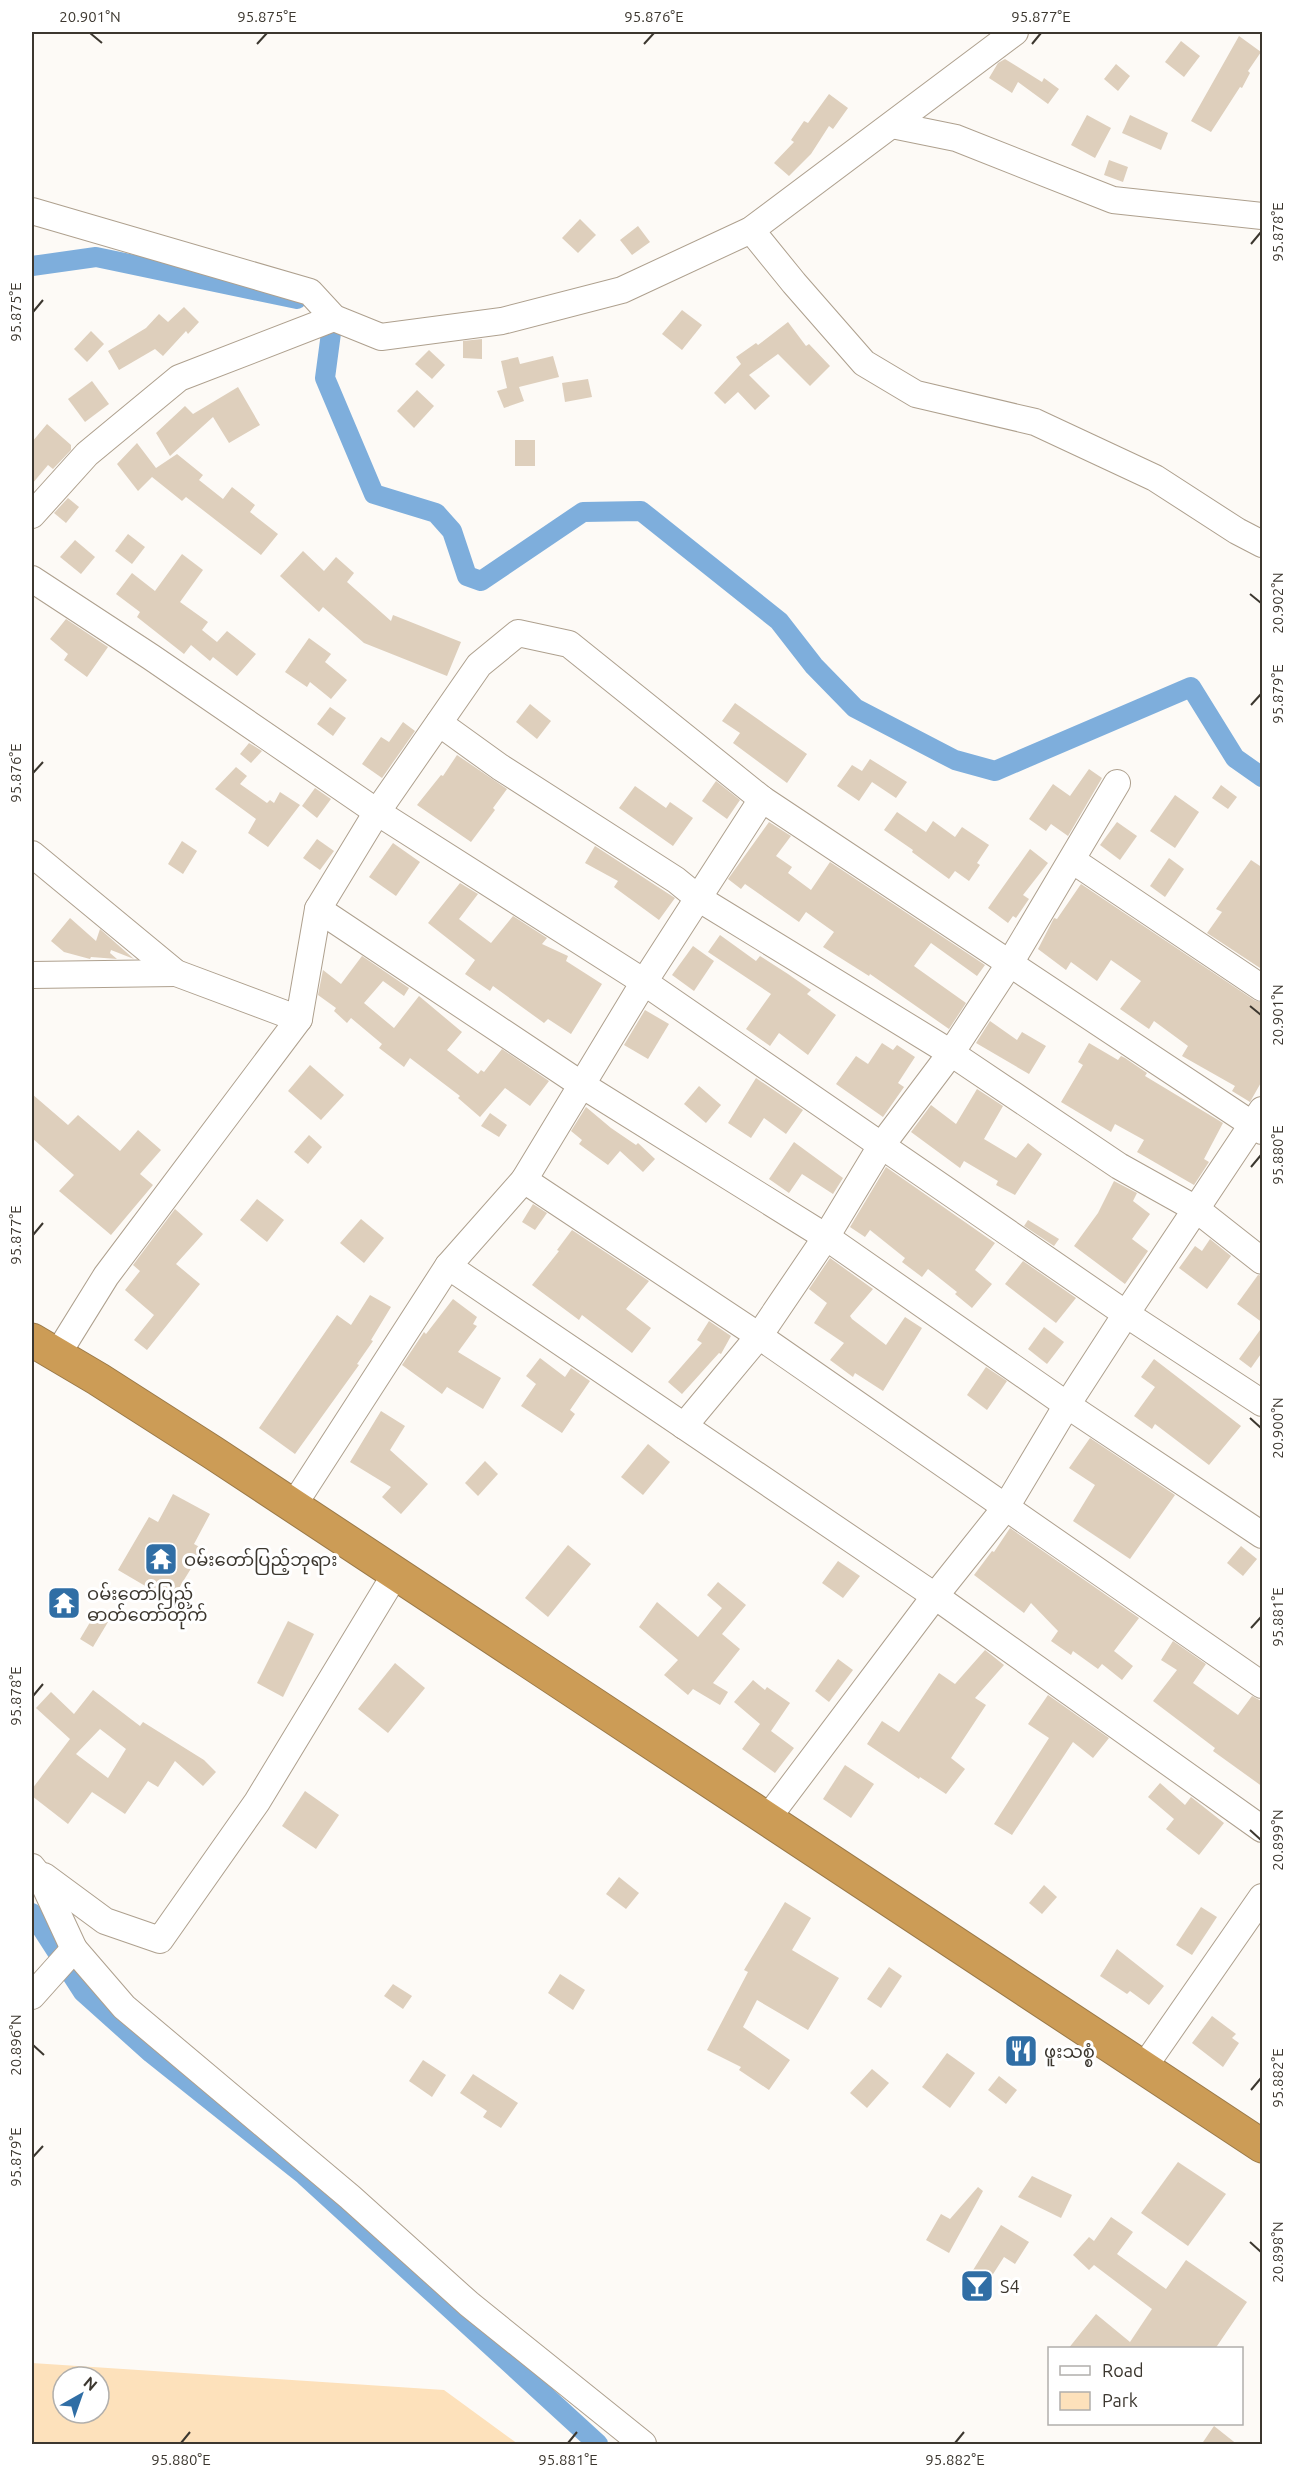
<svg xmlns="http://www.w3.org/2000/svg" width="1294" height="2476" viewBox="0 0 1294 2476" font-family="Ubuntu,'Noto Sans Myanmar',sans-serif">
<rect width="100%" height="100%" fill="#fdfaf6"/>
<path fill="#fde1bb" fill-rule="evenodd" d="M32,2363L444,2390L518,2444H32ZM63,2377H99V2413H63Z"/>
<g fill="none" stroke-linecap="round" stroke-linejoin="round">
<g stroke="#7eaedc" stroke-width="20">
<path d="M32,266L96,257L297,299"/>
<path d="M331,333L325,378L374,494L436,513L452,531L467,576L481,581L583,512L641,511L779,621L814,666L855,708L955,760L995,771L1191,687L1235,758L1262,777"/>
<path d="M32,1913L83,1992L151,2053L304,2175L598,2444"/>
</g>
</g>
<g fill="#decfbc" fill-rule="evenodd">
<path d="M1239,36L1261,52L1248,71L1250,73L1242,88L1240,87L1211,132L1191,121Z"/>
<path d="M1181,41L1200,56L1184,77L1165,62Z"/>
<path d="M1005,59L1042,82L1044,78L1059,89L1048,104L1018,82L1012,93L989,78L998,63Z"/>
<path d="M1116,64L1130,76L1118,91L1104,79Z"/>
<path d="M829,94L848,108L833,129L829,126L811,154L789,176L774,163L794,142L791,140L804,121L808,123Z"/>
<path d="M1087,115L1111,128L1095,158L1071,145Z"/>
<path d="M1130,115L1168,133L1161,150L1122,133Z"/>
<path d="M1109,160L1128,167L1123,182L1104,175Z"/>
<path d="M580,219L596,235L578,253L562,238Z"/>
<path d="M638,226L650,242L632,255L620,240Z"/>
<path d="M184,307L199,322L188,334L186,331L163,356L155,349L119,370L108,351L146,328L159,314L168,322Z"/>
<path d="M682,310L702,325L682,350L662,334Z"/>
<path d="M788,322L806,346L809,344L830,366L810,386L778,354L749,375L770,396L755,410L738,392L725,404L714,393L741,364L736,357L756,343L758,345Z"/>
<path d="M91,331L104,344L87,362L74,349Z"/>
<path d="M482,339V359L463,358V341Z"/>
<path d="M429,350L445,365L432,379L415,364Z"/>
<path d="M553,356L559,377L519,387L524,401L504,408L497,391L507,388L501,361L518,357L520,364Z"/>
<path d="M588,379L592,397L565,402L562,383Z"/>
<path d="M92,381L109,404L85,422L68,399Z"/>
<path d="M238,387L260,425L229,443L213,417L170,456L156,433L185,406L193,414Z"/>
<path d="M417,390L434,406L414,428L397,411Z"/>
<path d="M47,424L71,445V450L53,469L48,465L32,484V442Z"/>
<rect x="515" y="440" width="20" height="26"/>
<path d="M137,443L156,468L177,454L203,475L199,480L223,499L232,487L255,505L250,512L278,534L261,555L186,497L182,501L152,477L138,491L117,464Z"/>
<path d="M68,498L79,507L66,523L54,513Z"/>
<path d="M128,534L145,547L132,564L115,551Z"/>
<path d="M75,540L95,557L81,574L60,557Z"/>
<path d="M303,551L324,571L336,557L354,573L347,582L391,621L393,615L461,642L447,676L364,643L323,607L319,612L280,576Z"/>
<path d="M182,554L203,570L180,602L208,622L202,630L217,642L227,631L256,654L237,676L213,657L210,661L191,645L184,654L137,617L140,612L116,594L132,573L155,591Z"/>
<path d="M66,619L108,647L87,677L64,660L68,654L50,639Z"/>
<path d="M309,638L331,654L325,662L347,680L331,699L310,682L307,687L285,672Z"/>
<path d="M735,703L807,754L787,783L733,743L740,733L722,721Z"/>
<path d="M530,704L551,721L537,739L516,722Z"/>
<path d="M330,707L346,718L333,736L317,724Z"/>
<path d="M403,722L415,731L382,778L362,764L381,737L389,742Z"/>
<path d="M249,743L262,751L251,763L240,754Z"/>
<path d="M457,755L507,789L493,808L495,810L471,842L417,805L441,775L443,776Z"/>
<path d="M870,759L907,782L896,798L872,782L859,801L837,786L852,765L862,771Z"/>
<path d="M236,767L247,776L240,784L267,803L270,800L274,803L280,792L300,805L268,847L248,833L256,819L215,789Z"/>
<path d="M1089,769L1102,778L1068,836L1051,824L1046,831L1029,819L1053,784L1070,796Z"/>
<path d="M716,781L740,800L727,819L702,801Z"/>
<path d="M1221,785L1237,797L1228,809L1212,798Z"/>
<path d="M635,786L666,808L670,802L693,818L673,846L619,808Z"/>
<path d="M315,788L331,799L317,818L302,806Z"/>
<path d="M1175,795L1199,812L1175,848L1150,831Z"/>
<path d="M897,812L926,832L933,821L955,837L962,827L989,845L977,863L980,865L969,881L955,871L949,879L912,852L913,850L884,830Z"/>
<path d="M769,822L791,836L776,856L792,867L788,873L811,890L830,862L985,965L977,976L931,943L914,966L966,1003L949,1029L870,974L869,976L823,947L834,932L806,912L799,922L745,884L741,889L728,879Z"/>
<path d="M1117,822L1137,836L1120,860L1100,845Z"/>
<path d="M317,839L334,851L320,870L303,858Z"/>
<path d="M182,841L197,851L183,874L168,864Z"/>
<path d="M393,843L420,862L396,896L369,877Z"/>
<path d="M595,846L675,898L659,920L614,887L618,881L585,863Z"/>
<path d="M1030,849L1048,863L1023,895L1029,899L1016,918L1013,916L1008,923L988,908Z"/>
<path d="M1169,858L1184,869L1165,897L1150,886Z"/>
<path d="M1251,860L1263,868V970L1207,933L1222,912L1216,909Z"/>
<path d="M460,883L478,894L459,919L491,943L513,916L547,938L542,944L568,956L566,961L602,984L571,1034L548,1019L544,1023L493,986L490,991L465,974L475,960L428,923Z"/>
<path d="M1081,884L1254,1000L1263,1003V1079L1250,1102L1232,1091L1235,1086L1182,1056L1188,1046L1154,1021L1149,1029L1120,1009L1141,981L1111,960L1097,981L1071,962L1066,970L1038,949L1054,918L1057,919Z"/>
<path d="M70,918L96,941L100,929L134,959L111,950L110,953L117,959L91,957L90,959L64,952L51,941Z"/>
<path d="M720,935L756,961L760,956L788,974L811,990L807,994L836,1015L808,1055L779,1033L770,1046L746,1029L771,994L708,952Z"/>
<path d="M693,946L714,961L694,991L672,975Z"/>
<path d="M362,956L409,988L404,996L383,981L364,1003L394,1028L419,996L462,1032L447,1050L478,1074L481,1070L484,1072L502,1049L549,1081L530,1106L505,1088L480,1117L458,1098L460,1096L410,1058L404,1067L379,1048L382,1044L351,1018L347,1023L334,1011L336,1008L318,995L323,970L341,984Z"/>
<path d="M645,1010L669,1024L648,1059L624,1045Z"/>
<path d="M990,1021L1017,1040L1022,1032L1046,1046L1029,1074L976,1043Z"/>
<path d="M882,1043L893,1050L897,1045L915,1057L898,1083L904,1087L883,1117L836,1084L856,1056L868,1064Z"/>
<path d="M1089,1043L1118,1060L1121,1056L1125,1058L1147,1073L1145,1076L1223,1123L1204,1159L1209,1162L1194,1185L1137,1152L1144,1140L1115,1124L1111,1132L1061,1102L1083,1065L1078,1062Z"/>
<path d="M310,1065L344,1095L321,1120L288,1091Z"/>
<path d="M756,1078L803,1110L786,1134L764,1118L751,1138L728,1123Z"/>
<path d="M699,1086L721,1105L706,1123L684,1104Z"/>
<path d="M977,1089L1003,1106L984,1139L1016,1158L1028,1143L1042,1154L1015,1195L996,1185L998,1181L964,1161L960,1168L911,1132L931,1105L956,1124Z"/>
<path d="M32,1094L68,1125L78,1115L120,1151L138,1130L161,1150L140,1174L153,1185L111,1235L59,1191L74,1175L32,1138Z"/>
<path d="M586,1107L611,1128L636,1145L638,1143L655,1159L643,1172L620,1151L608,1165L579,1144L582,1140L571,1131Z"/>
<path d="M490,1113L507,1125L499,1137L481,1126Z"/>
<path d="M309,1135L322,1147L308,1164L294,1152Z"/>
<path d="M794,1142L843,1178L833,1194L802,1174L789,1193L769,1179Z"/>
<path d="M886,1167L995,1243L975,1270L992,1284L972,1308L955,1294L957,1292L928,1269L922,1277L902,1262L905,1258L870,1230L865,1237L850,1227Z"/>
<path d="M1114,1181L1137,1193L1133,1201L1150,1214L1132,1239L1148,1251L1125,1284L1074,1246L1098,1213Z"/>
<path d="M257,1199L284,1220L267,1242L240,1220Z"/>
<path d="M533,1204L547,1213L535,1230L522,1222Z"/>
<path d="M175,1209L203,1234L176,1264L200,1284L147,1350L134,1340L154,1315L125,1290L140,1271L133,1265Z"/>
<path d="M361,1219L384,1238L364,1263L340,1243Z"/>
<path d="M1028,1220L1059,1239L1054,1246L1024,1226Z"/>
<path d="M572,1230L649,1281L626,1309L651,1328L632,1353L582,1315L579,1320L532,1285L559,1251L557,1250Z"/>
<path d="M1210,1239L1231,1256L1207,1289L1179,1268L1195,1246L1202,1251Z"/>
<path d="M830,1258L873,1289L850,1316L852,1319L886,1345L905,1317L922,1328L883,1391L855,1373L853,1377L830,1360L844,1343L814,1323L827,1303L809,1289Z"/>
<path d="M1023,1261L1076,1298L1056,1323L1005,1284Z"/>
<path d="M1258,1275L1263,1276V1323L1237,1304Z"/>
<path d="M370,1295L391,1307L371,1340L373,1341L357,1364L359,1365L295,1454L259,1428L337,1315L351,1325Z"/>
<path d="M453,1299L477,1317L473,1324L477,1326L458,1352L501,1378L483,1409L447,1387L442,1394L402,1365L424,1332L426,1334Z"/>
<path d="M709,1321L731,1336L721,1354L719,1353L682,1394L668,1382L702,1343L697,1340Z"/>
<path d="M1263,1326V1351L1251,1368L1239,1359Z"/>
<path d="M1044,1327L1064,1342L1047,1364L1028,1349Z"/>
<path d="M540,1358L565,1377L571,1368L590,1381L570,1410L575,1414L562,1433L521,1406L536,1384L526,1376Z"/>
<path d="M1154,1359L1241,1426L1209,1465L1155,1424L1152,1429L1134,1416L1155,1387L1141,1377Z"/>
<path d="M986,1367L1007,1381L987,1410L967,1395Z"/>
<path d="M381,1411L405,1426L390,1450L428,1484L401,1514L382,1497L391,1487L350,1462Z"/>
<path d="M1090,1438L1175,1495L1130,1559L1073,1521L1095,1485L1069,1468Z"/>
<path d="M648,1444L670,1462L643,1495L621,1477Z"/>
<path d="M485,1461L498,1474L478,1496L465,1483Z"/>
<path d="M173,1494L210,1514L194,1544L203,1549L171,1601L118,1570L149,1517L158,1522Z"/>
<path d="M1010,1528L1139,1618L1114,1651L1133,1666L1122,1680L1102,1664L1098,1669L1073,1651L1071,1655L1051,1641L1058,1631L1031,1603L1024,1613L974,1575L992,1551L994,1552Z"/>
<path d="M568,1545L591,1564L548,1617L525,1598Z"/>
<path d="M1241,1546L1257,1559L1243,1576L1227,1563Z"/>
<path d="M838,1561L860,1576L843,1598L822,1583Z"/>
<path d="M718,1582L746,1605L722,1634L740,1649L713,1683L728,1692L720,1705L693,1689L688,1695L664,1675L678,1660L639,1627L657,1602L698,1637L722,1608L707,1595Z"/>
<path d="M95,1614L108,1622L93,1647L80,1639Z"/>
<path d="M288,1621L314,1634L283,1697L257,1683Z"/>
<path d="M1173,1641L1206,1664L1193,1683L1238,1715L1252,1696L1263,1702V1787L1213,1751L1215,1748L1153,1701L1177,1670L1161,1660Z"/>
<path d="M985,1650L1004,1665L975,1698L986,1705L951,1758L965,1769L946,1794L920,1777L919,1779L867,1744L882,1721L899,1732L939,1673L955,1684Z"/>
<path d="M838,1659L853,1670L829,1702L815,1691Z"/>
<path d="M395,1663L425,1688L388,1733L358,1709Z"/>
<path d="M753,1680L765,1690L767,1687L790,1703L771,1731L794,1748L775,1773L742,1749L760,1724L734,1702Z"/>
<path d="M93,1690L140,1726L143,1722L204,1760L216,1772L203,1786L175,1761L158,1787L148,1781L125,1814L92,1792L68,1824L32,1796V1789L70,1739L36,1708L51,1692L74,1714ZM100,1729L126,1749L108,1778L76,1754Z"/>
<path d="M1048,1695L1109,1738L1093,1758L1073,1742L1012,1835L994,1824L1049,1738L1028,1724Z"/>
<path d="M845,1765L874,1784L851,1818L823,1799Z"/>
<path d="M1160,1783L1185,1805L1191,1797L1224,1823L1199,1855L1166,1829L1174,1819L1148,1797Z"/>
<path d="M305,1791L339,1815L316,1849L282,1826Z"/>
<path d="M619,1877L639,1893L626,1909L606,1894Z"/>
<path d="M1044,1885L1057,1897L1042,1914L1029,1903Z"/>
<path d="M785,1902L811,1918L792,1950L839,1978L808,2030L757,2000L743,2027L790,2060L769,2090L739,2070L741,2067L707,2050L748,1972L744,1970Z"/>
<path d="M1201,1907L1217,1917L1192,1955L1176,1945Z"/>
<path d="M1117,1949L1164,1986L1149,2005L1130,1991L1127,1994L1100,1976Z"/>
<path d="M889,1967L902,1976L881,2008L867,1999Z"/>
<path d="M560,1974L585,1990L573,2010L548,1993Z"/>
<path d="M393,1984L412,1996L403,2009L384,1996Z"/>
<path d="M1212,2016L1236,2034L1232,2038L1239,2043L1223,2067L1192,2043Z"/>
<path d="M947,2053L975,2073L950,2108L922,2087Z"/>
<path d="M423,2060L446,2075L432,2097L409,2081Z"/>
<path d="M872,2069L889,2083L867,2108L850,2093Z"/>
<path d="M473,2074L518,2103L501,2128L483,2117L487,2111L460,2093Z"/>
<path d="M999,2076L1017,2090L1006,2104L988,2090Z"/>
<path d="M1178,2162L1226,2194L1188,2246L1141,2213Z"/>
<path d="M1032,2176L1072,2195L1061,2218L1018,2197Z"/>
<path d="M978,2187L983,2191L949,2253L926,2240L941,2214L950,2219Z"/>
<path d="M1111,2217L1133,2232L1117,2254L1166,2289L1186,2260L1247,2302L1215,2349H1068L1096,2314L1130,2342L1152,2309L1094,2265L1089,2270L1073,2255L1089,2237L1094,2241Z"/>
<path d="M1001,2225L1029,2242L1015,2264L1004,2257L986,2285L970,2275Z"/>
<path d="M1214,2426L1238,2445H1201Z"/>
</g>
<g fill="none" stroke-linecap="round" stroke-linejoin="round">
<defs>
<g id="minor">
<path d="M892,125L956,138L1113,200L1262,216"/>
<path d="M32,211L310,292L334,318L381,337L502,321L622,290L751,230L1015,32"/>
<path d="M751,230L794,283L864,363L916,394L1035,422L1155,478L1237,531L1262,544"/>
<path d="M32,515L87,454L179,378L334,318"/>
<path d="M32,579L151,657L377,812L644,982L1126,1314L1262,1403"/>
<path d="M439,723L500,767L676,880L698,898L951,1053L1119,1166L1196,1209L1262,1261"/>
<path d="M32,854L176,973L299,1019"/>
<path d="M1072,860L1262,988"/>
<path d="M318,909L582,1085L826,1237L1067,1405L1262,1535"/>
<path d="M32,975L176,973"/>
<path d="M524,1180L759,1336L1262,1685"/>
<path d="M448,1266L935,1596L1262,1829"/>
<path d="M57,1355L106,1276L299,1019L318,909L377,812L479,665L518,633L569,644L762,799L1262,1131"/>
<path d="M684,1426L759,1336L826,1237L881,1146L951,1053L1010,963L1117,783"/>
<path d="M293,1506L448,1266L524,1180L644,982L762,799"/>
<path d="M767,1819L935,1596L1006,1507L1067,1405L1126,1314L1262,1110"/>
<path d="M32,1867L41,1878L74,1949L124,2007L350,2197L469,2304L643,2444"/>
<path d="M40,1879L44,1876L105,1921L160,1940L257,1802L396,1573"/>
<path d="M32,1996L74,1949"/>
<path d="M1144,2067L1262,1897"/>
</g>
<path id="highway" d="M32,1340L98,1379L212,1452L1262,2146"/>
</defs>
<use href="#minor" stroke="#aea08e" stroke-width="28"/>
<use href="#highway" stroke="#9a7948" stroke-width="35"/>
<use href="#minor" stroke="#fff" stroke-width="26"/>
<use href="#highway" stroke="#cc9c56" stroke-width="33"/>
</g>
<path fill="none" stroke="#3c372f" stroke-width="2" d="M90,33L102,43M257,44L267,33M644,44L654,33M1032,44L1041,33M1251,244L1261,232M33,312L43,300M1250,594L1261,603M1251,705L1261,694M33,773L43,762M1250,1006L1261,1015M1251,1167L1261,1155M33,1235L43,1223M1250,1418L1261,1428M1251,1628L1261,1617M33,1696L43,1684M1250,1830L1261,1840M33,2045L44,2055M1251,2090L1261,2078M33,2157L43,2146M1250,2242L1261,2252M181,2443L190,2432M568,2443L577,2432M955,2443L964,2432"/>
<defs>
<symbol id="temple-square" viewBox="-11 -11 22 22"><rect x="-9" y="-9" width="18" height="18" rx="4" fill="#306ea5" stroke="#fff"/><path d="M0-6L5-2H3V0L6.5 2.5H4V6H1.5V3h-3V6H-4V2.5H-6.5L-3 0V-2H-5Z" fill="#fff"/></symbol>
<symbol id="restaurant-square" viewBox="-11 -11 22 22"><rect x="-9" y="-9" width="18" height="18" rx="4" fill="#306ea5" stroke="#fff"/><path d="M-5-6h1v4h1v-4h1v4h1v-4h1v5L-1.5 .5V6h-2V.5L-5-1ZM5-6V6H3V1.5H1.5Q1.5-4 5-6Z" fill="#fff"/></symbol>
<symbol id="bar-square" viewBox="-11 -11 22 22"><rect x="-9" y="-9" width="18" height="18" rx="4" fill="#306ea5" stroke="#fff"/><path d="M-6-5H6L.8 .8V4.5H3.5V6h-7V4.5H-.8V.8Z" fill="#fff"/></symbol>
</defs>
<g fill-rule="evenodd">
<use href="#temple-square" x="142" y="1540" width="38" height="38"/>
<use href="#temple-square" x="45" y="1584" width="38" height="38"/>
<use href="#restaurant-square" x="1002" y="2032" width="38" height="38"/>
<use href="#bar-square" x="958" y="2267" width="38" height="38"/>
</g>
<g text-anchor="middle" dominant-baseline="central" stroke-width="6" stroke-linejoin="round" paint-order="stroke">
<g font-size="18" fill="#3c372f" stroke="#fff" text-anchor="start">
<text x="184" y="1559">ဝမ်းတော်ပြည့်ဘုရား</text>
<text x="87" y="1593">ဝမ်းတော်ပြည့်<tspan x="87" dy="21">ဓာတ်တော်တိုက်</tspan></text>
<text x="1044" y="2051">ဖူးသစ္စံ</text>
<text x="1000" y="2286">S4</text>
</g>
</g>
<rect width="1294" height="2476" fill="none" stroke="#ffffff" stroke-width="66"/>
<rect x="1048" y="2347" width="195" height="78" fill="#ffffff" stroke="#b1afac" stroke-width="1.5"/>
<rect x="1060" y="2366" width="30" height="9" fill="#ffffff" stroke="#b1afac" stroke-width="1.5"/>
<text x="1102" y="2377" font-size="18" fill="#3c372f">Road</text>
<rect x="1060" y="2392" width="30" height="18" fill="#fde1bb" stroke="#b1afac" stroke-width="1.5"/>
<text x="1102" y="2407" font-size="18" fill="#3c372f">Park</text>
<g transform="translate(81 2395) rotate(40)"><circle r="28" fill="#ffffff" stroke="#b1afac" stroke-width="1.5"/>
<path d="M0-4.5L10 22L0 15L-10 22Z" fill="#306ea5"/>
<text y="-9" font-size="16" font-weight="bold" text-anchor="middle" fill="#3c372f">N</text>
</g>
<rect x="33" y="33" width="1228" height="2410" fill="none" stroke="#3c372f" stroke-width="2"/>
<g font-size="15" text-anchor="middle" fill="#3c372f">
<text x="90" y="22">20.901°N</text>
<text x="267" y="22">95.875°E</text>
<text x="654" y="22">95.876°E</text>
<text x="1041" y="22">95.877°E</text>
<text transform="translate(1278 232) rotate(-90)" y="5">95.878°E</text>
<text transform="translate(16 312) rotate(-90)" y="5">95.875°E</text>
<text transform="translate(1278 603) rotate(-90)" y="5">20.902°N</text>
<text transform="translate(1278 694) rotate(-90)" y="5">95.879°E</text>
<text transform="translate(16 773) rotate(-90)" y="5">95.876°E</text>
<text transform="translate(1278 1015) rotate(-90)" y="5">20.901°N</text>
<text transform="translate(1278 1155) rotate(-90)" y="5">95.880°E</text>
<text transform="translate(16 1235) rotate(-90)" y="5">95.877°E</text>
<text transform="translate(1278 1428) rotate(-90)" y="5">20.900°N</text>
<text transform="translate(1278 1617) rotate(-90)" y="5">95.881°E</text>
<text transform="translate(16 1696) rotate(-90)" y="5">95.878°E</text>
<text transform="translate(1278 1840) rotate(-90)" y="5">20.899°N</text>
<text transform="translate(16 2045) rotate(-90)" y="5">20.896°N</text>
<text transform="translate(1278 2078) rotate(-90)" y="5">95.882°E</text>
<text transform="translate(16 2157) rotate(-90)" y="5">95.879°E</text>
<text transform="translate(1278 2252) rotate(-90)" y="5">20.898°N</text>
<text x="181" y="2465">95.880°E</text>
<text x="568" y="2465">95.881°E</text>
<text x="955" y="2465">95.882°E</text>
</g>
</svg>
